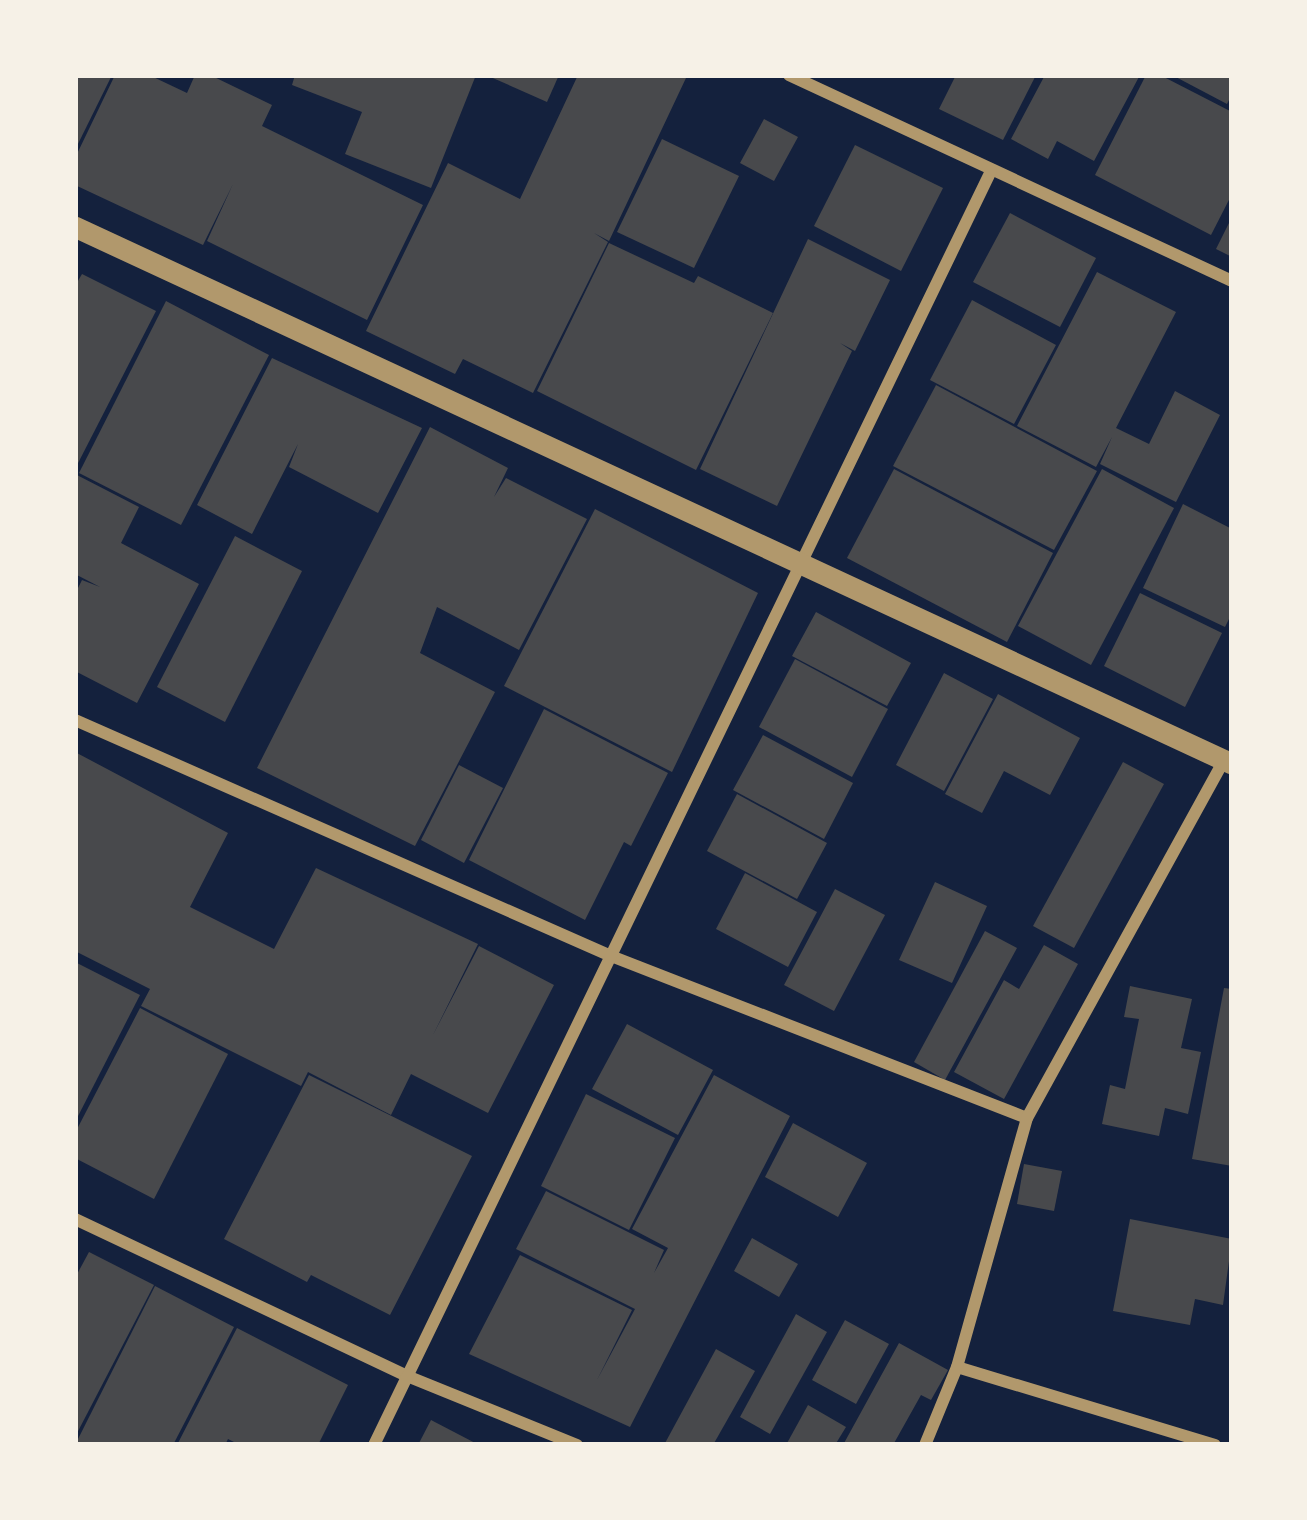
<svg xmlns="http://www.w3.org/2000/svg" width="1307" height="1520" viewBox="0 0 1307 1520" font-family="Cabin,sans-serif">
<rect width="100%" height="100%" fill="#14213d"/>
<g fill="#48494c">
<path d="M75,75H112L75,150Z"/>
<path d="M115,75H149L187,93L195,75H210L272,105L262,126L423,205L367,320L207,241L233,184L203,245L75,185V158Z"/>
<path d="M295,75H476L431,188L345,154L362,112L292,85Z"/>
<path d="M486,75H559L547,102Z"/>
<path d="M578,75L686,78L609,241L594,233L608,242L533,393L463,359L455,374L366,331L448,163L520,199Z"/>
<path d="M956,75L1035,77L1003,140L939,109Z"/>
<path d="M1045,75H1140L1094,161L1057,141L1048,159L1011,139Z"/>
<path d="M1146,75H1160L1232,112V194L1211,235L1095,175Z"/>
<path d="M1172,75H1232V94L1227,104Z"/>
<path d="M764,119L798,137L774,181L740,163Z"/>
<path d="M662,139L739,176L694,268L617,232Z"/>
<path d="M855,145L943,188L901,271L814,226Z"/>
<path d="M1010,213L1096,258L1060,327L973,282Z"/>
<path d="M1232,217V257L1216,249Z"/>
<path d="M808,239L890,280L855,351L840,343L852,351L777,506L700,469Z"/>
<path d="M609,243L694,283L698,276L773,313L696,470L537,391Z"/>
<path d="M1097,272L1176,312L1116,428L1149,444L1175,391L1220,415L1176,502L1100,464L1112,437L1096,467L1017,426Z"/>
<path d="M82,274L156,311L75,469V286Z"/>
<path d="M972,300L1056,345L1014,424L930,380Z"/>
<path d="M166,301L269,355L181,525L79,473Z"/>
<path d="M272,358L422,428L378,513L289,467L298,444L252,534L197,505Z"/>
<path d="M936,385L1097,471L1054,550L893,466Z"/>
<path d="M430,427L508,468L494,497L506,478L587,519L519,650L437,607L420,653L495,692L415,846L257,768Z"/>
<path d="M894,469L1053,553L1007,642L847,558Z"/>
<path d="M1102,469L1174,508L1091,665L1018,626Z"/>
<path d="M75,474L139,507L121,543L199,584L137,703L75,671V594L82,580L100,587L75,574Z"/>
<path d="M1183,504L1232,529V613L1225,627L1143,588Z"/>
<path d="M595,509L758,593L672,772L504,686Z"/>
<path d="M235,536L302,571L225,722L157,687Z"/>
<path d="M1140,593L1222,633L1185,707L1104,666Z"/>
<path d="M816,612L911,663L887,706L792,656Z"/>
<path d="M795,659L888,709L852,777L759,727Z"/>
<path d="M944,673L993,699L944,791L896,765Z"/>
<path d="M998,694L1080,738L1050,795L1004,771L982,813L945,794Z"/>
<path d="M544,709L668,773L631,846L624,842L585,920L469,860Z"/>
<path d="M763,735L853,783L824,839L733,790Z"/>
<path d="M75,752L228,833L190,907L274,949L316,868L478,944L433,1035L479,946L554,985L488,1113L411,1074L391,1115L308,1072L301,1086L141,1006L150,989L75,951Z"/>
<path d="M1123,762L1164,784L1074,948L1033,926Z"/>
<path d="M459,765L503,788L464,863L421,840Z"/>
<path d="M737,794L827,843L797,899L707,851Z"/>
<path d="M745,873L817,912L788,967L716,929Z"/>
<path d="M935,882L987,906L952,983L899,960Z"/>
<path d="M835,889L885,915L834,1011L784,985Z"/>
<path d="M985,931L1017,948L945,1080L914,1062Z"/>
<path d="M1044,945L1078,964L1004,1099L954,1072L1004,980L1019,989Z"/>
<path d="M75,962L140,995L75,1122Z"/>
<path d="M1130,986L1192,999L1181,1048L1201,1052L1188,1114L1165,1108L1159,1136L1102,1124L1110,1085L1125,1089L1139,1019L1124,1017Z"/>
<path d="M1224,988L1232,989V1166L1192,1159Z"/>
<path d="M140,1008L228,1054L154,1199L75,1158V1133Z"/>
<path d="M627,1024L713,1070L678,1135L592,1089Z"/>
<path d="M309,1075L472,1156L390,1315L311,1275L307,1282L224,1239Z"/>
<path d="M714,1075L790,1116L630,1427L469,1354L520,1255L632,1310L597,1380L635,1309L516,1249L546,1191L664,1250L654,1273L668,1248L632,1229Z"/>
<path d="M586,1094L675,1138L629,1230L541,1186Z"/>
<path d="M793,1123L867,1163L838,1217L765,1177Z"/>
<path d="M1024,1164L1062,1171L1054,1211L1017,1204Z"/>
<path d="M1130,1219L1232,1239L1223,1305L1195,1299L1190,1325L1113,1311Z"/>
<path d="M752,1238L798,1264L779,1297L734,1271Z"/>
<path d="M89,1252L154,1285L75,1437V1278Z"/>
<path d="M155,1286L234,1327L173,1445H75Z"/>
<path d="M796,1314L827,1332L770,1434L740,1417Z"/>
<path d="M845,1320L889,1344L856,1404L812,1380Z"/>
<path d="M237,1328L348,1385L318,1445H240L228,1439L225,1445H177Z"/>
<path d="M899,1343L948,1370L931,1400L921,1395L893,1445H843Z"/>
<path d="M716,1349L755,1371L713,1445H664Z"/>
<path d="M808,1405L846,1427L835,1445H786Z"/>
<path d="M431,1420L479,1445H418Z"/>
</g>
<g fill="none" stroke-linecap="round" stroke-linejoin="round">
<g stroke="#b1986c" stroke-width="12">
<path d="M789,75L1232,281"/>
<path d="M75,720L611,956L1027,1118"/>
<path d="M75,1219L407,1376L577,1445"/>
<path d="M957,1367L1215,1445"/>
<path d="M374,1445L991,171"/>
<path d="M925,1445L957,1367L1027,1118L1223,762"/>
</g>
<path stroke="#b1986c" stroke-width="21" d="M75,227L1232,764"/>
</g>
<rect width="1307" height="1520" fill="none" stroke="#f6f1e7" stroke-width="156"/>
</svg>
